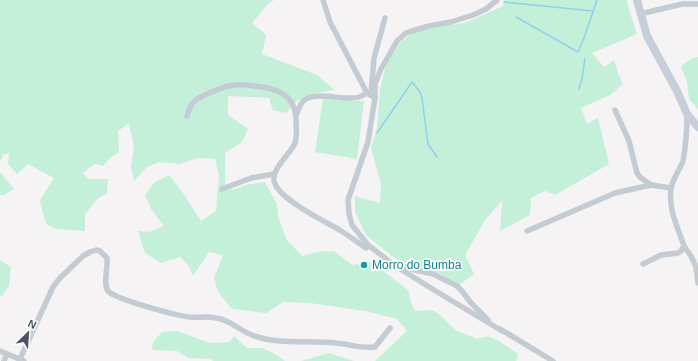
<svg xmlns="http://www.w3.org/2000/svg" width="698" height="361" viewBox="0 0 698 361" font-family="Arial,sans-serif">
<rect width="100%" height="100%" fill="#f5f3f3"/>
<g fill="#c4f0d9">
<path d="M0,0H274L268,4L252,23L266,35L262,54L317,75L335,90L316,93L298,100L286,113L273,110L269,98L228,96V115L248,129L242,142L225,153V186L233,190L245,185L265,182L277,204L278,217L287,240L302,256L317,252L334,251L352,265L372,262L409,291L410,300L415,311L432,310L439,314L455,330L477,339L488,336L499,341L518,354L516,361H375L407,331L397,319L366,311L310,303L283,302L266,313L232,309L218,292L214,278L223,255L209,252L193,276L189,266L180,257L161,263L145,253L138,231L149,232L164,226L151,209L145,195L154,183L169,175L183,193L201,221L216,211L219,175L215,159L197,158L180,164L159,162L147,167L134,181L131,167L134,146L129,123L118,131L119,152L110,158L103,166L95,164L83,173L88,179H108L107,193L98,198L85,214V231L56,229L46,224L40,200L54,178L28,164L17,174L8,164L9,153L3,155L0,162Z"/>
<path d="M504,0H627L629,10L637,34L592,53L604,67L614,60L618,73L623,84L610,95L581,108L587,124L598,118L609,164L555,195L545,191L531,198L530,215L500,231L502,201L485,220L465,255L474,274L459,285L431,269L408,267L392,256L366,235L355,212V196L380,203L381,184L371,148L377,128L380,89L386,64L399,44L415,30L465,23L503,6Z"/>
<path d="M698,57V109L689,99L687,82L681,66L693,58Z"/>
<path d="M323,99L364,101L357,159L315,152Z"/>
<path d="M0,172L14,189L4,195H0Z"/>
<path d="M0,260L11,267L9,286L2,296L0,295Z"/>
<path d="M177,331L210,343L230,342L234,336L247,348H263L275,354L285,361H214L209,359L188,358L177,351L152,350L153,342L162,332Z"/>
<path d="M329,353L354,361H301Z"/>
</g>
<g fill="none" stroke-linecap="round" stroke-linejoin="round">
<g stroke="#92d1ec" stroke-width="1.5">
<path d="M504,2L593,11"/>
<path d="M516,17L578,52L584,38L597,0"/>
<path d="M579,89L582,79L585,58"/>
<path d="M377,133L412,82L420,92L422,98L428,144L437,157"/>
</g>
<g stroke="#c4ccd3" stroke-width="5.5">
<path d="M323,0L330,22L367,93L375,98"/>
<path d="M497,0L486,9L473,15L451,22L429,26L412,31L406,33L397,41L381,69L375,84V98L368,142L348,200L349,214L352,225L368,245L394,265L434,290L502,331"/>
<path d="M640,14L682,4H698"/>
<path d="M371,94L374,58L385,18"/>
<path d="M615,110L629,141L637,173L640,177L651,185"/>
<path d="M187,116C189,109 191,103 197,99C208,93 221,87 234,85C241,84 248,85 255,86C275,88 295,94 296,118C296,125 298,138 294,145C289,155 269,171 275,184C282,200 322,220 338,229C348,235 357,242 366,248L368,245"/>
<path d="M296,116C297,112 299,108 301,104C311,88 343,102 359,97C362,96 365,94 367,93"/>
<path d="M222,189L251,178L274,174"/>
<path d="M527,231L615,193L651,185L671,188"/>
<path d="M684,246L691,256L696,267L698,283"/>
<path d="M643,264L661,255L678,253L681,251L684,246C678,228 668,209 671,189C672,179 680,170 683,161C686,145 687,130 687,114"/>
<path d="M402,267L433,274L457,286L462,291L471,303L488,320"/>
<path d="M500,329L553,361"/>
<path d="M0,351L24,361"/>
<path d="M20,359L53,287L60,278L83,256L90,252L96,250L100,251L107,258C108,267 103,284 108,291C117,300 175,315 189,317C198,318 207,316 216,318C229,319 240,331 252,335C276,345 310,340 336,343C349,344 362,349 375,347L390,328"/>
<path d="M4,361L7,354"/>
</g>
<path stroke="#c6ceda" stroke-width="8" d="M637,0L647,36L677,91L687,114L698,127"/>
</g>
<circle fill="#0f9aa8" stroke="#fff" stroke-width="1.5" cx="364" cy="265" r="4"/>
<g text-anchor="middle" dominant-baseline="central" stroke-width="3.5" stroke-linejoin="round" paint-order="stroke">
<g font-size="12" fill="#0d838f" stroke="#fff" text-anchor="start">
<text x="372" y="265">Morro do Bumba</text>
</g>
</g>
<g transform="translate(28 333) rotate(25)" stroke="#ffffff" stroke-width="3" paint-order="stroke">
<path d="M0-3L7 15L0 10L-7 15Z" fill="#4a5460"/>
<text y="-6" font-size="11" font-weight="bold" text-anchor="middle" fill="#4a5460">N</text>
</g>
</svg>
